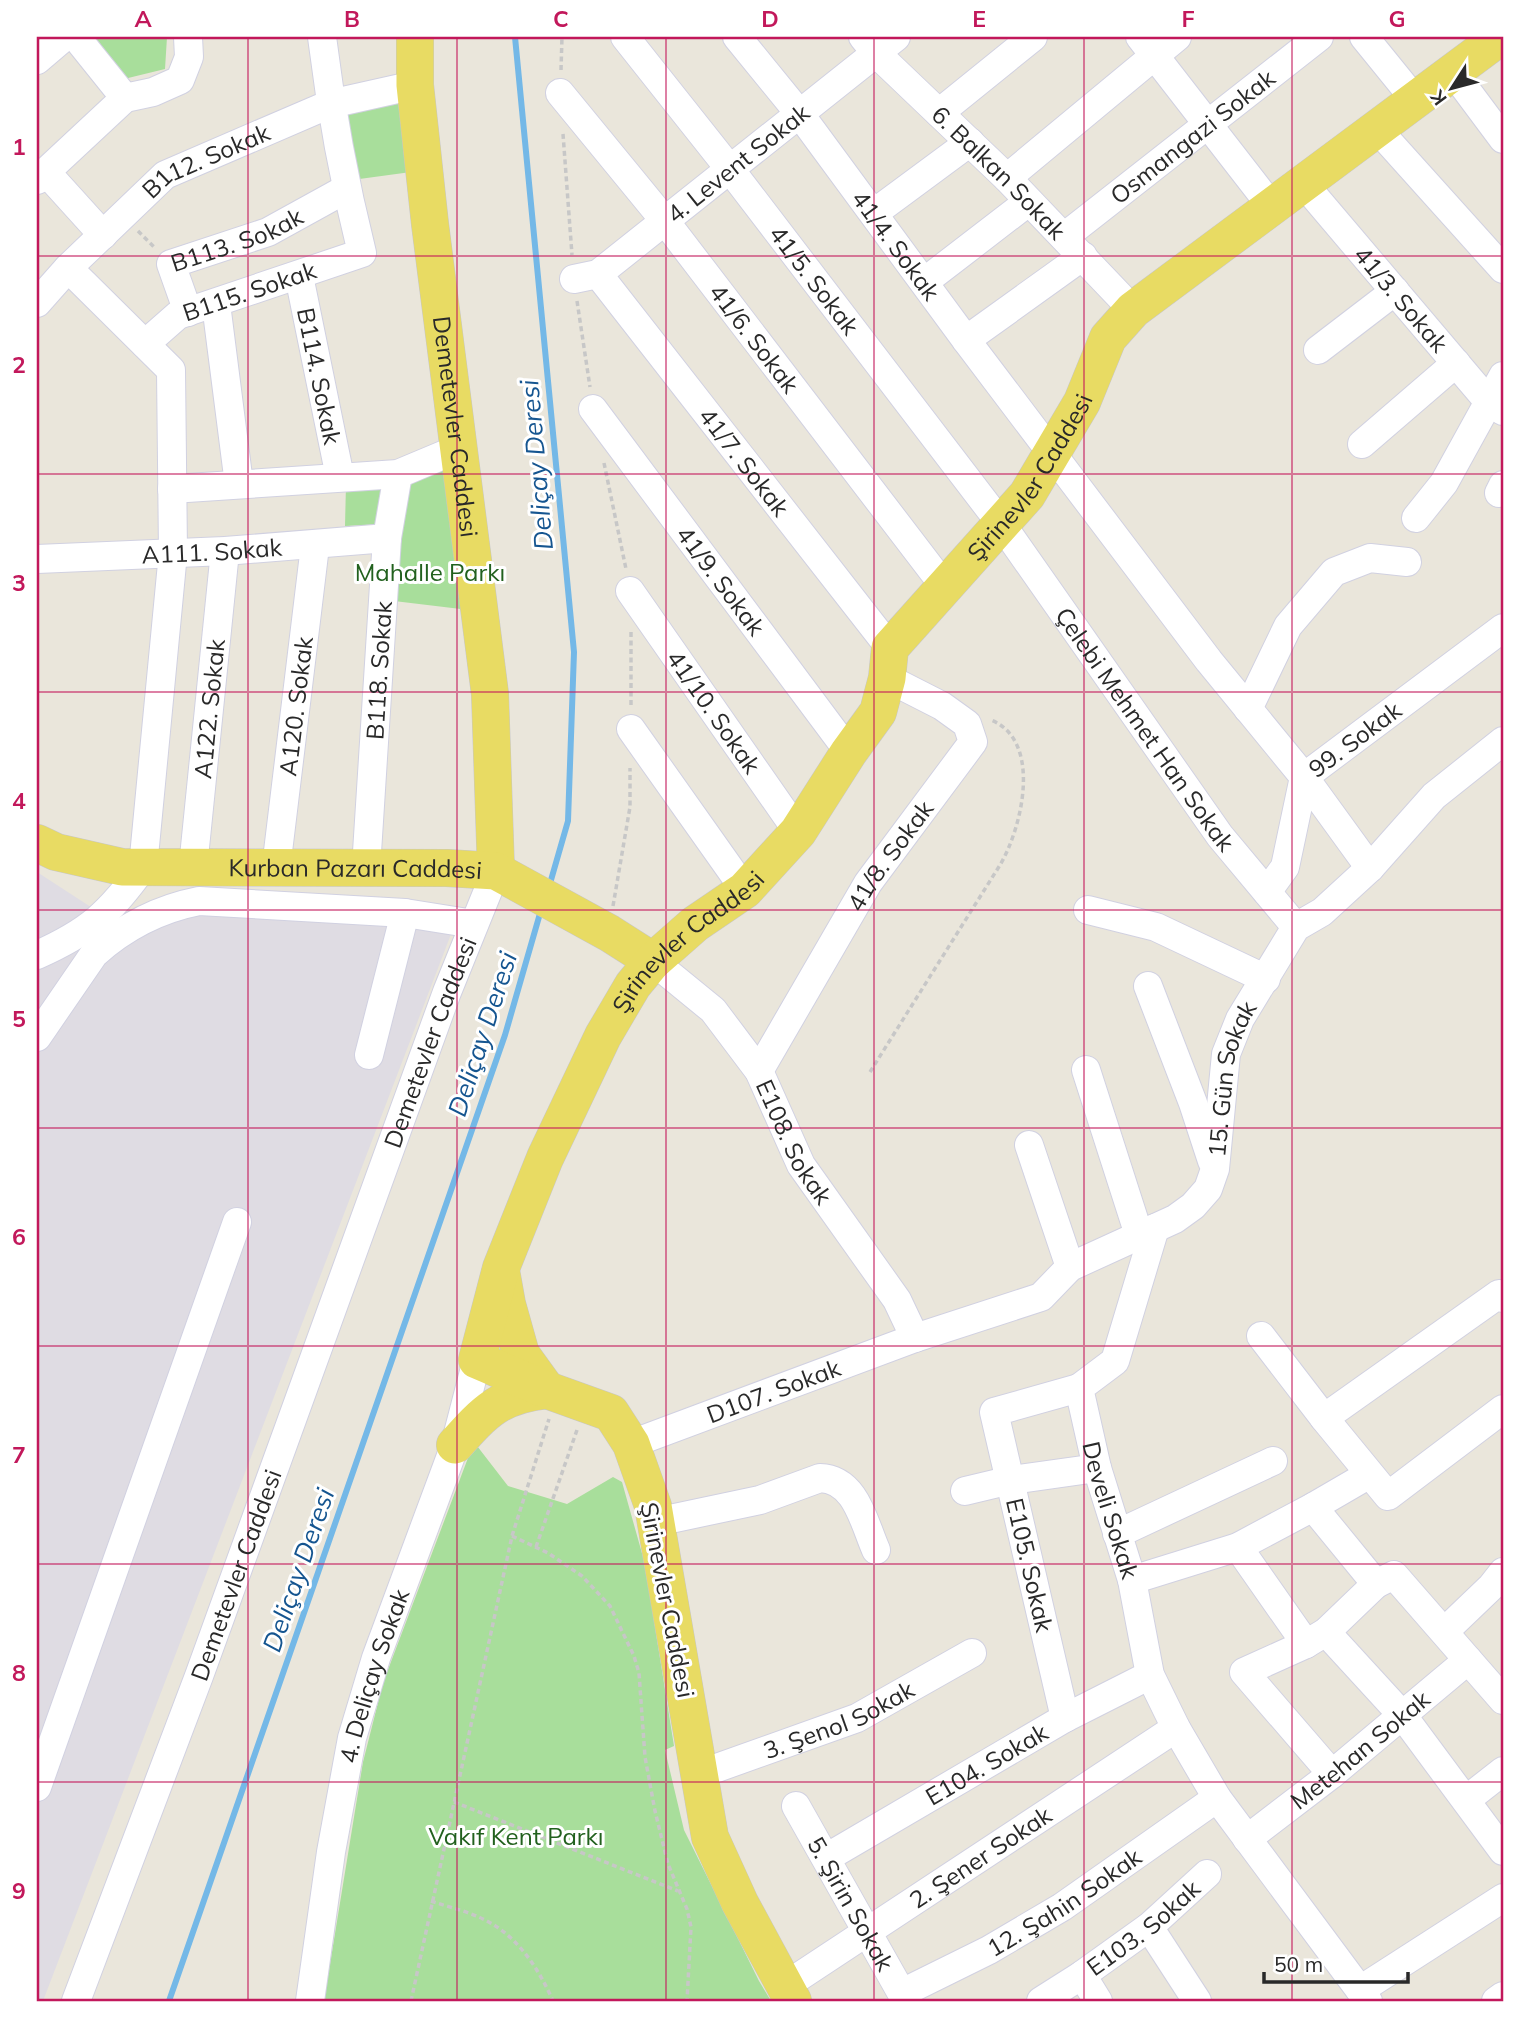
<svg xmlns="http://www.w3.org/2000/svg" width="1540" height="2038" viewBox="0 0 1540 2038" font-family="Mulish,sans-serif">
<rect width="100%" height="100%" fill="#eae6db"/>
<path fill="#dfdce3" d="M37,872L97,911L456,921L43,2001H37Z"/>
<g fill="#a8de9b">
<path d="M86,37H167L165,69L124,79Z"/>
<path d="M404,97L411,172L352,180L341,108Z"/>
<path d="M450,461L469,610L394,601L406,474Z"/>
<path d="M346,484L385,485L384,524L345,526Z"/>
<path d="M474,1442L508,1486L567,1504L613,1477L622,1482L645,1564L674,1746L665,1750L684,1830L759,1981L771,2001H324L363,1762L383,1683Z"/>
</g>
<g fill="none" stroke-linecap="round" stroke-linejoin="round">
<g stroke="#74b8e7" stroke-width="6">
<path d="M515,37L574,652L568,821L549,887"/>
<path d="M169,2001L505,1035L541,910"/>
</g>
<defs>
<g id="minor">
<path d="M76,37L125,98"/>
<path id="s1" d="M625,37L729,168L1002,525L1220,836L1296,927"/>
<path id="s2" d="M737,37L799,113L966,340L1209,661L1304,777L1370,868"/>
<path id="s3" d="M863,37L876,53L1007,178L1133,310"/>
<path d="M1140,37L1272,207"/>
<path d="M1364,37L1416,101"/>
<path d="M37,60L64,37"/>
<path d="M1453,72L1503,139"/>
<path id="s4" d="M560,93L665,221L945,587"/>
<path d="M939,113L1033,37"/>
<path d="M1378,130L1503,269"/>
<path d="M46,172L103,235"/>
<path d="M1007,178L1177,37"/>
<path d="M37,180L125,98L153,92L180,80L189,57L188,37"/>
<path id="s5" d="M1303,183L1488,401L1503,411"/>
<path d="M874,213L970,142"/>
<path id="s6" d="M1064,237L1319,37"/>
<path id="s7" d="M598,274L890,648"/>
<path id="s8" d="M299,276L340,477"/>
<path id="s9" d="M574,279L598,274L896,37"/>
<path d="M924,282L1028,202"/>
<path id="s10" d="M37,303L68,268L165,175L330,104L415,85"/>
<path d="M216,304L239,484"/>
<path id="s11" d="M188,312L171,264L268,232L346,189"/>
<path d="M966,340L1083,256"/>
<path id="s12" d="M145,344L178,315L362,253C344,181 331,110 322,37"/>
<path d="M1318,350L1395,291"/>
<path id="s13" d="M593,409L849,752"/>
<path d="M1362,444L1456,363"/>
<path d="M172,489L398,474L460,448"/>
<path d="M1499,493L1503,485"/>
<path d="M1416,518L1444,483L1503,376"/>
<path id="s14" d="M37,559L225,551L387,538"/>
<path id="s15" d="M630,591L798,832"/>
<path d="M1248,709L1288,626L1334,572L1370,558L1407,562"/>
<path d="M631,729L745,890"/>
<path id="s16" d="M193,867L225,551"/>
<path id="s17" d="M276,868L315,546"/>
<path id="s18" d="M366,868L387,538L398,474"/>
<path id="s19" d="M1267,892L1285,867L1304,777L1503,628"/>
<path d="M1088,910L1156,927L1266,979"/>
<path d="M37,955C89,932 110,913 143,867L173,553L171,370L68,268"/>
<path id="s20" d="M653,961L713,1010L759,1071L801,1165L897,1300L915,1338"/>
<path d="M1148,986L1193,1103L1212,1161"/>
<path d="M37,1037L94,954C125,926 158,909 199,901L405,913L474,924"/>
<path d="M369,1055L405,913"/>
<path d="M1086,1070L1139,1235"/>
<path id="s21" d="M759,1071L868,883L973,742L967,724L942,706L887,678"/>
<path d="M1029,1145L1070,1267"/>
<path id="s22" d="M1155,1228L1115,1361L1079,1388L1097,1468L1132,1580L1150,1675L1176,1728L1217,1798L1368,2001"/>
<path d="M1261,1336L1324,1418L1388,1496L1503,1409"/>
<path d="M1324,1418L1499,1294L1503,1298"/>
<path id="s23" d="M631,1444L915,1338L1041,1297L1070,1267L1175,1219L1193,1206L1208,1189L1215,1169L1226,1054L1240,1019L1296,927L1322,912L1370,868L1434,796L1503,741"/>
<path d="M965,1491L1011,1480L1097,1468"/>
<path d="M1313,1507L1376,1584L1394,1575L1503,1700"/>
<path d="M656,1522L760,1500L820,1478C856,1479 864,1523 876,1550"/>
<path d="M1117,1534L1273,1461"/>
<path d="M1238,1547L1306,1644"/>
<path d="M1132,1580L1238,1547L1313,1507L1368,1475"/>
<path d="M1445,1631L1492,1586L1503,1572"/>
<path d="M1326,1632L1403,1716L1503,1851"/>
<path d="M1065,1718L994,1412L1079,1388"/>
<path id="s24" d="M700,1774L857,1718L972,1653"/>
<path d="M1332,1774L1244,1672L1306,1644L1326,1632L1376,1584"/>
<path d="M37,1787L237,1222"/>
<path d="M1466,1800L1503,1771"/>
<path id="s25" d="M796,1806L906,2001"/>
<path id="s26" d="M1247,1839L1332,1774L1468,1660"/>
<path id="s27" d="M826,1858L1065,1718L1150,1675"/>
<path d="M1149,1927L1197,2001"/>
<path d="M1082,1975L1098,2001"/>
<path id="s28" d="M785,1986L1176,1728"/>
<path d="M1360,1990L1503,1898"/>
<path id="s29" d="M902,1993L989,1950L1062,1907L1217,1798"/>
<path id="s30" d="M76,2001L199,1676L447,992L496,871"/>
<path id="s31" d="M310,2001L331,1852L352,1738L376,1658L455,1445L477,1360"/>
<path id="s32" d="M1041,2001L1082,1975L1149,1927L1207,1874"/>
<path d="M1496,2001L1503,1996"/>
</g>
<g id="major">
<path id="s33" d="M415,37V85L430,224L490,694L496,871"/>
<path id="s34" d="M37,843L56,852L122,867L447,868L496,871L609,933L653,961"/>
<path d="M502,1276L507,1304L521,1354L547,1390"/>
<path d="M455,1445C485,1411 500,1395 547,1390"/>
<path id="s35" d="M793,2001L740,1903L710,1837L653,1506L631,1444L611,1413L547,1390L477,1360L501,1268L545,1158L603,1036L633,985L653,961L695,924L745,890L798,832L849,752L878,712L887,678L890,648L1027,495L1082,402L1108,338L1133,310L1500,37"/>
</g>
</defs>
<use href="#minor" stroke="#d1d1e1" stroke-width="30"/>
<use href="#major" stroke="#c7c7c7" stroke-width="38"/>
<g stroke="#c7c7c7" stroke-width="3.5" stroke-dasharray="5 3.5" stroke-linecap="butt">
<path d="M561,70L562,37"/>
<path d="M563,134L572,255"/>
<path d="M138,231L155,248"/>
<path d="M577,301L590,387"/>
<path d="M604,463L626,569"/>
<path d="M631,632V708"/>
<path d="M613,906L630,807V768"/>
<path d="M870,1072L1000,865C1022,828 1043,741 991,720"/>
<path d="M512,1536L548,1553L582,1576L610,1606L634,1656L639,1673L645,1757L655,1811L668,1864L687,1909L691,1927L687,2001"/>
<path d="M536,1547L577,1430"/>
<path d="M454,1802L678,1891"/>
<path d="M431,1901C448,1907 467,1911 483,1919C517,1935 539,1969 553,2001"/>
<path d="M411,2001L512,1536L549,1419"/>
</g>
<use href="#minor" stroke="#fff" stroke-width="28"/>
<use href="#major" stroke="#e8db63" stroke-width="37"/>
</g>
<path fill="none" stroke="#c2185b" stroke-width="2" stroke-opacity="0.55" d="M248,37V2001M457,37V2001M666,37V2001M874,37V2001M1084,37V2001M1292,37V2001M37,256H1503M37,474H1503M37,692H1503M37,910H1503M37,1128H1503M37,1346H1503M37,1564H1503M37,1782H1503"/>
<g text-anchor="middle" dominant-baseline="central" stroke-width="6" stroke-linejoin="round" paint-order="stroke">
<g font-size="24" fill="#292929" stroke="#fff">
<text stroke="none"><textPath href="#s6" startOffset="163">Osmangazi Sokak</textPath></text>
<text stroke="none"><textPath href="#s9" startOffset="203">4. Levent Sokak</textPath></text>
<text stroke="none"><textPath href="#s10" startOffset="224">B112. Sokak</textPath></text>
<text stroke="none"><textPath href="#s3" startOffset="192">6. Balkan Sokak</textPath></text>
<text stroke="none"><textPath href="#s11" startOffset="121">B113. Sokak</textPath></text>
<text stroke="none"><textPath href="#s2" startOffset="262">41/4. Sokak</textPath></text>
<text stroke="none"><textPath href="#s1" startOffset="308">41/5. Sokak</textPath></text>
<text stroke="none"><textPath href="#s12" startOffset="119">B115. Sokak</textPath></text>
<text stroke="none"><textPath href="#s5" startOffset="152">41/3. Sokak</textPath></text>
<text stroke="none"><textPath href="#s4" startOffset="313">41/6. Sokak</textPath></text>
<text stroke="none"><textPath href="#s8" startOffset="102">B114. Sokak</textPath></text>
<text stroke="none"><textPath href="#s33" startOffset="392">Demetevler Caddesi</textPath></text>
<text stroke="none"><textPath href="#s7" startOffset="238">41/7. Sokak</textPath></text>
<text stroke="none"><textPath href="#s35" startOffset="1832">Şirinevler Caddesi</textPath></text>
<text stroke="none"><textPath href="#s14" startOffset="175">A111. Sokak</textPath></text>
<text stroke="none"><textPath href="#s13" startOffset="214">41/9. Sokak</textPath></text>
<text stroke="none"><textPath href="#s18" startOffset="198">B118. Sokak</textPath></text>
<text stroke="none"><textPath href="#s17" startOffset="163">A120. Sokak</textPath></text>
<text stroke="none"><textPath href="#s16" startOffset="159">A122. Sokak</textPath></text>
<text stroke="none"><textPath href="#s15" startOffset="147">41/10. Sokak</textPath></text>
<text stroke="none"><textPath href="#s1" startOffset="866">Çelebi Mehmet Han Sokak</textPath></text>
<text stroke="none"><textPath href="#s19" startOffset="186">99. Sokak</textPath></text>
<text stroke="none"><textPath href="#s21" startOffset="252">41/8. Sokak</textPath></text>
<text stroke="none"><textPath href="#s34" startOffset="322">Kurban Pazarı Caddesi</textPath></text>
<text stroke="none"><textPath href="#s35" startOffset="1244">Şirinevler Caddesi</textPath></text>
<text stroke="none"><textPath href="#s30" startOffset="1022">Demetevler Caddesi</textPath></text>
<text stroke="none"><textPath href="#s23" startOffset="751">15. Gün Sokak</textPath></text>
<text stroke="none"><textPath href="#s20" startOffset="233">E108. Sokak</textPath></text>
<text stroke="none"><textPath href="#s23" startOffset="152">D107. Sokak</textPath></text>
<text stroke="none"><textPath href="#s22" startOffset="310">Develi Sokak</textPath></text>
<text transform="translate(1030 1565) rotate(77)">E105. Sokak</text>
<text stroke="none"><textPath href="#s30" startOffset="455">Demetevler Caddesi</textPath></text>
<text transform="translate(668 1600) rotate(79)">Şirinevler Caddesi</text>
<text stroke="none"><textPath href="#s31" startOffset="332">4. Deliçay Sokak</textPath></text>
<text stroke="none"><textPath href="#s24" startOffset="149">3. Şenol Sokak</textPath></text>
<text stroke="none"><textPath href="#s26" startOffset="144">Metehan Sokak</textPath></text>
<text stroke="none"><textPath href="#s27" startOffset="186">E104. Sokak</textPath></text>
<text stroke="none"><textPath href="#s28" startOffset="234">2. Şener Sokak</textPath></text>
<text stroke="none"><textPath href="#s29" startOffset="186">12. Şahin Sokak</textPath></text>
<text stroke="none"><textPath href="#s25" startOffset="112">5. Şirin Sokak</textPath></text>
<text stroke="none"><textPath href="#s32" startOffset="126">E103. Sokak</textPath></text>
</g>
<g font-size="24" fill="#22611e" stroke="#fff">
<text x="430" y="572">Mahalle Parkı</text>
<text x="516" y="1836">Vakıf Kent Parkı</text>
</g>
<g font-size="26" font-style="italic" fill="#155590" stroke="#fff">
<text transform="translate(536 465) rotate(-95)">Deliçay Deresi</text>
<text transform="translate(482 1034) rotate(-72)">Deliçay Deresi</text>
<text transform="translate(298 1570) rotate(-71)">Deliçay Deresi</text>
</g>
</g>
<rect width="1540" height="2038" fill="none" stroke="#ffffff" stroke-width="77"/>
<g transform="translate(1452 88) rotate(234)" stroke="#ffffff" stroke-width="5" paint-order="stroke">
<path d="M0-5L12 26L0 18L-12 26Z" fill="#292929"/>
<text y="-10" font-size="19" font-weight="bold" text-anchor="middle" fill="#292929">K</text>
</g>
<path d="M1264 1972v10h144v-10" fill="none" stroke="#292929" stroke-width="3.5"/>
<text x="1274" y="1972" font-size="21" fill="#292929" stroke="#ffffff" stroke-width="5" paint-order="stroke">50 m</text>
<rect x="38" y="38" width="1464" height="1962" fill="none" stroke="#c2185b" stroke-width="2.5"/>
<g font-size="23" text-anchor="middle" font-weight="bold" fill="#c2185b">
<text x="143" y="27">A</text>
<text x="352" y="27">B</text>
<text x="561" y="27">C</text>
<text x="770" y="27">D</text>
<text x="979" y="27">E</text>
<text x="1188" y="27">F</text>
<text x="1397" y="27">G</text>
<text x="19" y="155">1</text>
<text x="19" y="373">2</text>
<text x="19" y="591">3</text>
<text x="19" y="809">4</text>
<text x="19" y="1027">5</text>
<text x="19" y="1245">6</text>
<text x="19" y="1463">7</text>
<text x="19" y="1681">8</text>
<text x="19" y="1899">9</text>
</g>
</svg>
